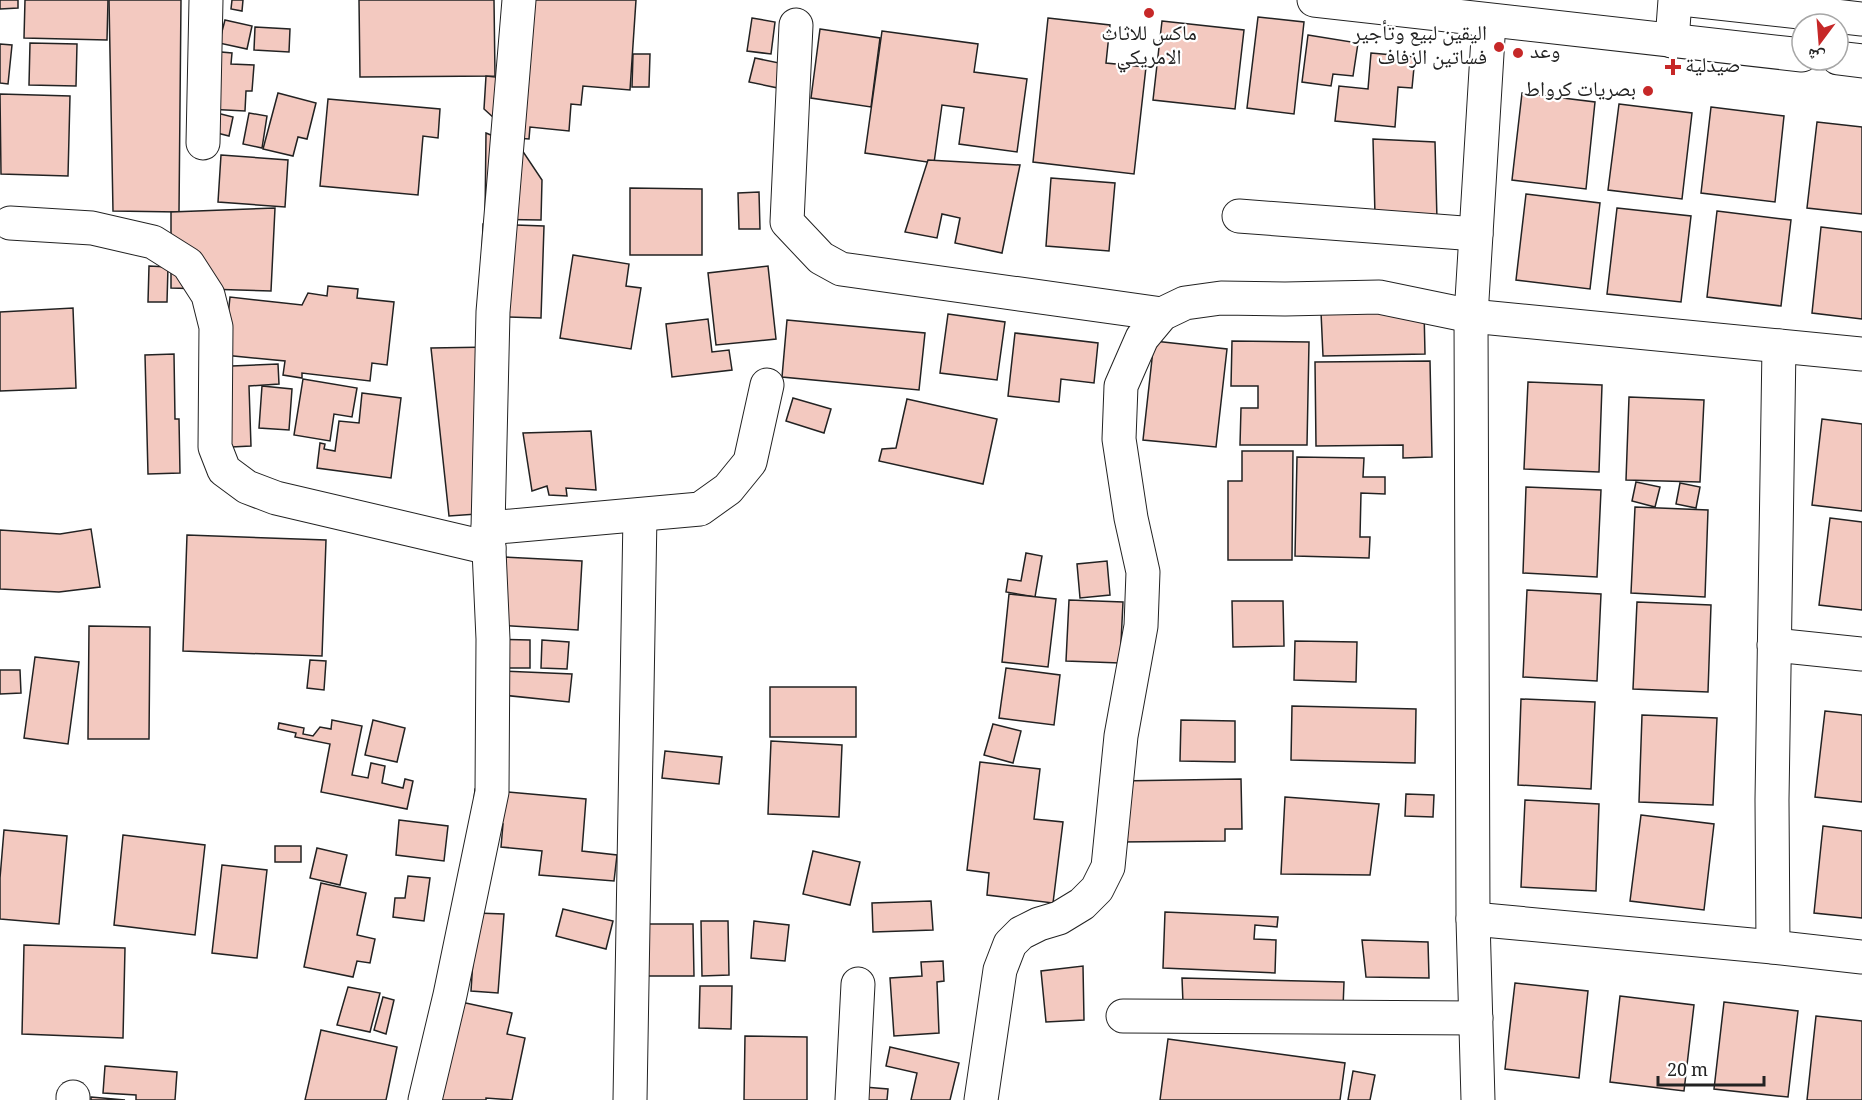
<svg xmlns="http://www.w3.org/2000/svg" width="1862" height="1100" viewBox="0 0 1862 1100" font-family="Georgia,'Noto Naskh Arabic',serif">
<rect width="100%" height="100%" fill="#fff"/>
<g fill="#f3c9c0" stroke="#222" stroke-width="1.5">
<path d="M0,0H18V8L0,9Z"/>
<path d="M25,0H108L107,40L24,38Z"/>
<path d="M109,0H181L179,212L113,211Z"/>
<path d="M232,0H243L242,11L231,9Z"/>
<path d="M359,0H494L495,76L360,77Z"/>
<path d="M510,0H636L630,90L583,86L581,105L571,104L569,131L530,127L529,139L516,138L484,109L486,76L504,78Z"/>
<path d="M1258,17L1304,22L1294,114L1247,108Z"/>
<path d="M752,18L775,22L771,54L747,51Z"/>
<path d="M1048,18L1110,25L1106,63L1146,67L1134,174L1033,162Z"/>
<path d="M225,20L252,26L247,49L219,43Z"/>
<path d="M1162,21L1244,30L1235,109L1153,100Z"/>
<path d="M255,27L290,29L289,52L254,50Z"/>
<path d="M820,29L880,38L871,107L811,98Z"/>
<path d="M882,31L978,44L974,72L1027,79L1017,152L959,144L964,108L942,105L934,163L865,153Z"/>
<path d="M1308,35L1358,43L1353,76L1333,74L1331,86L1302,82Z"/>
<path d="M30,43L77,44L76,86L29,85Z"/>
<path d="M0,44L12,45L8,84L0,83Z"/>
<path d="M210,51L232,53L231,64L254,65L252,91H246L245,111L207,109Z"/>
<path d="M1371,53L1415,57L1412,88L1398,87L1395,127L1335,121L1339,86L1368,89Z"/>
<path d="M633,54H650L649,87H632Z"/>
<path d="M755,58L784,64L778,88L749,82Z"/>
<path d="M278,93L316,103L307,139L298,137L293,156L263,149Z"/>
<path d="M1522,93L1595,102L1586,189L1512,180Z"/>
<path d="M0,94L70,96L68,176L1,174Z"/>
<path d="M328,99L440,109L438,138L423,136L418,195L320,186Z"/>
<path d="M1619,104L1692,113L1682,199L1608,190Z"/>
<path d="M1711,107L1784,116L1775,202L1701,193Z"/>
<path d="M217,113L233,117L229,136L213,132Z"/>
<path d="M249,113L267,116L262,148L243,144Z"/>
<path d="M1817,122L1862,127V214L1807,208Z"/>
<path d="M486,133L520,147L542,180L541,220L485,219Z"/>
<path d="M1373,139L1435,142L1437,220L1375,215Z"/>
<path d="M221,155L288,160L285,207L218,202Z"/>
<path d="M928,160L1020,165L1002,253L955,243L960,218L942,214L937,238L905,232Z"/>
<path d="M1051,178L1115,183L1109,251L1046,246Z"/>
<path d="M630,188L702,189V255H630Z"/>
<path d="M759,192L760,229H739L738,193Z"/>
<path d="M1526,194L1600,203L1590,289L1516,280Z"/>
<path d="M275,208L271,291L171,288V212Z"/>
<path d="M1617,208L1691,216L1681,302L1607,294Z"/>
<path d="M1717,211L1791,220L1781,306L1707,297Z"/>
<path d="M483,224L544,226L541,318L480,316Z"/>
<path d="M1821,227L1862,232V319L1812,313Z"/>
<path d="M573,255L629,264L626,286L641,288L631,349L560,338Z"/>
<path d="M149,266L168,267L167,302H148Z"/>
<path d="M768,266L776,339L716,345L708,273Z"/>
<path d="M328,286L358,289L357,298L394,302L387,365L372,363L370,381L302,373V378L283,375L285,361L224,355L230,297L302,305L308,293L327,296Z"/>
<path d="M73,308L76,388L0,391V312Z"/>
<path d="M1424,309L1425,354L1323,356L1321,312Z"/>
<path d="M948,314L1005,322L997,380L940,373Z"/>
<path d="M708,319L712,352L729,350L732,370L672,377L666,324Z"/>
<path d="M787,320L925,333L919,390L782,377Z"/>
<path d="M1015,333L1098,343L1094,383L1061,379L1059,402L1008,396Z"/>
<path d="M1154,341L1227,349L1216,447L1143,440Z"/>
<path d="M1232,341L1309,342L1307,445H1240L1241,408H1258V386H1231Z"/>
<path d="M492,347L505,512L449,516L431,348Z"/>
<path d="M174,354L175,419H179L180,473L148,474L145,355Z"/>
<path d="M1430,361L1432,457L1403,458V445L1316,446L1315,362Z"/>
<path d="M278,364L279,384L249,386L251,446L211,448L208,367Z"/>
<path d="M303,379L357,388L352,417L334,414L330,441L294,435Z"/>
<path d="M1528,382L1602,385L1599,472L1524,469Z"/>
<path d="M262,386L292,389L289,430L259,428Z"/>
<path d="M362,393L401,398L391,478L317,468L320,443L325,444L324,449L335,451L339,421L359,423Z"/>
<path d="M1629,397L1704,400L1700,482L1626,480Z"/>
<path d="M793,398L831,409L824,433L786,421Z"/>
<path d="M907,399L997,419L983,484L879,461L882,449L896,448Z"/>
<path d="M1822,419L1862,424V511L1812,505Z"/>
<path d="M591,431L596,490L566,488L567,496L549,495L547,486L532,491L523,433Z"/>
<path d="M1242,451H1293L1292,560H1228V481H1242Z"/>
<path d="M1297,457L1364,458L1363,477H1385V494L1361,493L1360,537H1370L1369,558L1295,556Z"/>
<path d="M1636,482L1660,487L1655,507L1632,501Z"/>
<path d="M1680,483L1700,487L1696,508L1676,504Z"/>
<path d="M1526,487L1601,490L1597,577L1523,573Z"/>
<path d="M1635,507L1708,510L1705,597L1631,593Z"/>
<path d="M1830,518L1862,522V610L1819,605Z"/>
<path d="M91,529L100,587L59,592L0,589V530L60,534Z"/>
<path d="M187,535L326,540L322,656L183,651Z"/>
<path d="M1026,553L1042,556L1035,597L1006,592L1008,579L1021,581Z"/>
<path d="M504,557L582,561L578,630L480,624Z"/>
<path d="M1107,561L1110,595L1080,598L1077,564Z"/>
<path d="M1527,590L1601,594L1597,681L1523,677Z"/>
<path d="M1009,594L1056,599L1048,667L1002,662Z"/>
<path d="M1069,600L1123,602L1120,663L1066,661Z"/>
<path d="M1232,601H1283L1284,646L1233,647Z"/>
<path d="M1637,602L1711,605L1708,692L1633,689Z"/>
<path d="M89,626L150,627L149,739H88Z"/>
<path d="M493,639L530,640V668H493Z"/>
<path d="M542,640L569,642L567,669L541,668Z"/>
<path d="M1295,641L1357,642L1356,682L1294,680Z"/>
<path d="M35,657L79,662L68,744L24,738Z"/>
<path d="M310,660L326,661L324,690L307,688Z"/>
<path d="M1006,668L1060,675L1054,725L999,718Z"/>
<path d="M0,670H20L21,693L0,694Z"/>
<path d="M502,671L572,674L569,702L502,695Z"/>
<rect x="770" y="687" width="86" height="50"/>
<path d="M1521,699L1595,702L1591,789L1518,785Z"/>
<path d="M1292,706L1416,709L1415,763L1291,760Z"/>
<path d="M1825,711L1862,715V802L1815,797Z"/>
<path d="M1642,715L1717,718L1713,805L1639,802Z"/>
<path d="M332,720L362,726L352,775L368,778L371,763L385,766L382,783L403,788L405,779L413,781L407,809L321,792L330,744L295,737L296,733L278,729L279,723L304,728L303,734L313,736L320,727L331,729Z"/>
<path d="M373,720L405,728L397,762L365,755Z"/>
<path d="M1181,720L1235,721V762L1180,761Z"/>
<path d="M993,724L1021,731L1013,763L984,755Z"/>
<path d="M771,741L842,745L839,817L768,814Z"/>
<path d="M665,751L722,757L719,784L662,778Z"/>
<path d="M980,762L1040,769L1034,819L1063,822L1053,903L987,895L989,873L967,870Z"/>
<path d="M1241,779L1242,829H1225V841L1119,842L1118,781Z"/>
<path d="M475,789L586,799L582,851L617,855L614,881L539,875L542,851L501,847L503,824L472,821Z"/>
<path d="M1406,794L1434,795L1433,817L1405,816Z"/>
<path d="M1285,797L1379,804L1370,875L1281,874Z"/>
<path d="M1525,800L1599,804L1596,891L1521,887Z"/>
<path d="M1641,815L1714,824L1704,910L1630,901Z"/>
<path d="M399,820L448,826L444,861L396,855Z"/>
<path d="M1823,826L1862,831V918L1814,913Z"/>
<path d="M4,830L67,836L59,924L0,919V878Z"/>
<path d="M123,835L205,845L195,935L114,925Z"/>
<rect x="275" y="846" width="26" height="16"/>
<path d="M317,848L347,855L340,885L310,878Z"/>
<path d="M813,851L860,862L850,905L803,894Z"/>
<path d="M222,865L267,870L257,958L212,953Z"/>
<path d="M408,876L430,878L424,921L393,917L395,898H405Z"/>
<path d="M321,883L366,893L357,935L375,939L370,963L357,961L353,977L304,967Z"/>
<path d="M931,901L933,930L873,932L872,903Z"/>
<path d="M563,909L613,921L606,949L556,936Z"/>
<path d="M1165,912L1278,917L1277,927L1255,925L1254,939L1276,940L1275,973L1163,968Z"/>
<path d="M476,913L504,914L498,993L471,991Z"/>
<path d="M701,921H728L729,975L702,976Z"/>
<path d="M754,921L789,925L785,961L751,958Z"/>
<path d="M645,924H693L694,976H646Z"/>
<path d="M1362,940L1428,942L1429,978L1366,977Z"/>
<path d="M24,945L125,948L123,1038L22,1034Z"/>
<path d="M943,961L944,981L937,982L939,1033L894,1036L890,978L922,976L921,962Z"/>
<path d="M1083,966L1084,1020L1046,1022L1041,971Z"/>
<path d="M1182,978L1344,982L1343,1008L1183,1003Z"/>
<path d="M1515,983L1588,991L1579,1078L1505,1069Z"/>
<path d="M700,986H732L731,1029L699,1028Z"/>
<path d="M348,987L380,993L370,1032L337,1025Z"/>
<path d="M1620,996L1694,1005L1684,1091L1610,1082Z"/>
<path d="M383,997L394,1000L386,1034L374,1030Z"/>
<path d="M461,1002L512,1013L507,1034L525,1038L512,1100L486,1098V1100H439Z"/>
<path d="M1724,1002L1798,1011L1788,1097L1714,1089Z"/>
<path d="M1816,1016L1862,1021V1100H1807Z"/>
<path d="M321,1030L397,1047L386,1100H305Z"/>
<path d="M745,1036L807,1037V1100H744Z"/>
<path d="M1168,1039L1345,1063L1340,1100H1160Z"/>
<path d="M890,1047L959,1063L950,1100H911L917,1073L886,1066Z"/>
<path d="M105,1066L177,1072L175,1100H136V1095L103,1093Z"/>
<path d="M1353,1071L1375,1075L1370,1100H1348Z"/>
<path d="M864,1087L888,1089L887,1100H862Z"/>
<path d="M91,1097L125,1100H91Z"/>
</g>
<g fill="none" stroke-linecap="round" stroke-linejoin="round">
<defs>
<g id="minor">
<path d="M796,25L787,222L821,258L841,269L1162,314"/>
<path d="M1672,41L1675,0"/>
<path d="M203,143L206,0"/>
<path d="M1239,216L1476,234"/>
<path d="M10,223L92,228L153,242L188,264L208,295L216,327L215,447L224,470L247,487L276,498L489,548"/>
<path d="M488,528L700,509L728,489L750,462L767,385"/>
<path d="M1774,645L1862,654"/>
<path d="M1473,919L1773,947L1862,957"/>
<path d="M1773,947L1772,800L1779,346"/>
<path d="M1123,1016L1476,1018"/>
<path d="M73,1097V1100"/>
<path d="M425,1100L450,995L492,792L493,639L488,528L493,312L519,0"/>
<path d="M630,1100L640,515"/>
<path d="M852,1100L858,984"/>
<path d="M981,1100L1000,970L1010,944L1021,933L1039,924L1059,918L1082,904L1097,889L1108,867L1121,736L1141,626L1143,572L1131,518L1119,439L1121,386L1142,338L1162,314L1185,303L1221,298L1285,299L1379,297L1471,316L1862,354"/>
<path d="M1478,1100L1473,919L1471,316L1489,21"/>
</g>
<g id="major">
<path d="M1314,0L1802,55"/>
<path d="M1691,0L1862,19"/>
<path d="M1838,58L1862,61"/>
</g>
</defs>
<use href="#minor" stroke="#222" stroke-width="35"/>
<use href="#major" stroke="#222" stroke-width="35"/>
<use href="#minor" stroke="#fff" stroke-width="33"/>
<use href="#major" stroke="#fff" stroke-width="33"/>
</g>
<g fill="#c62828" stroke="#fff" stroke-width="2">
<circle cx="1149" cy="13" r="6"/>
<circle cx="1499" cy="47" r="6"/>
<circle cx="1518" cy="53" r="6"/>
<path d="M1670 58h6v6h6v6h-6v6h-6v-6h-6v-6h6z"/>
<circle cx="1648" cy="91" r="6"/>
</g>
<g text-anchor="middle" dominant-baseline="central" stroke-width="4.5" stroke-linejoin="round" paint-order="stroke">
<g font-size="21" fill="#222" stroke="#fff" text-anchor="end">
<text x="1149" y="35" text-anchor="middle">ماكس للاثاث<tspan x="1149" dy="24">الامريكي</tspan></text>
<text x="1487" y="35">اليقين لبيع وتأجير<tspan x="1487" dy="24">فساتين الزفاف</tspan></text>
<text x="1530" y="53" text-anchor="start">وعد</text>
<text x="1685" y="67" text-anchor="start">صيدلية</text>
<text x="1636" y="91">بصريات كرواط</text>
</g>
</g>
<g transform="translate(1820 42) rotate(196)"><circle r="28" fill="#ffffff" stroke="#a7a7a7" stroke-width="1.5"/>
<path d="M0-4.5L10 22L0 15L-10 22Z" fill="#c62828"/>
<text y="-9" font-size="16" font-weight="bold" text-anchor="middle" fill="#222222">ش</text>
</g>
<path d="M1658 1076v9h106v-9" fill="none" stroke="#222222" stroke-width="3"/>
<text x="1667" y="1076" font-size="18" fill="#222222" stroke="#ffffff" stroke-width="4.5" paint-order="stroke">20 m</text>
</svg>
